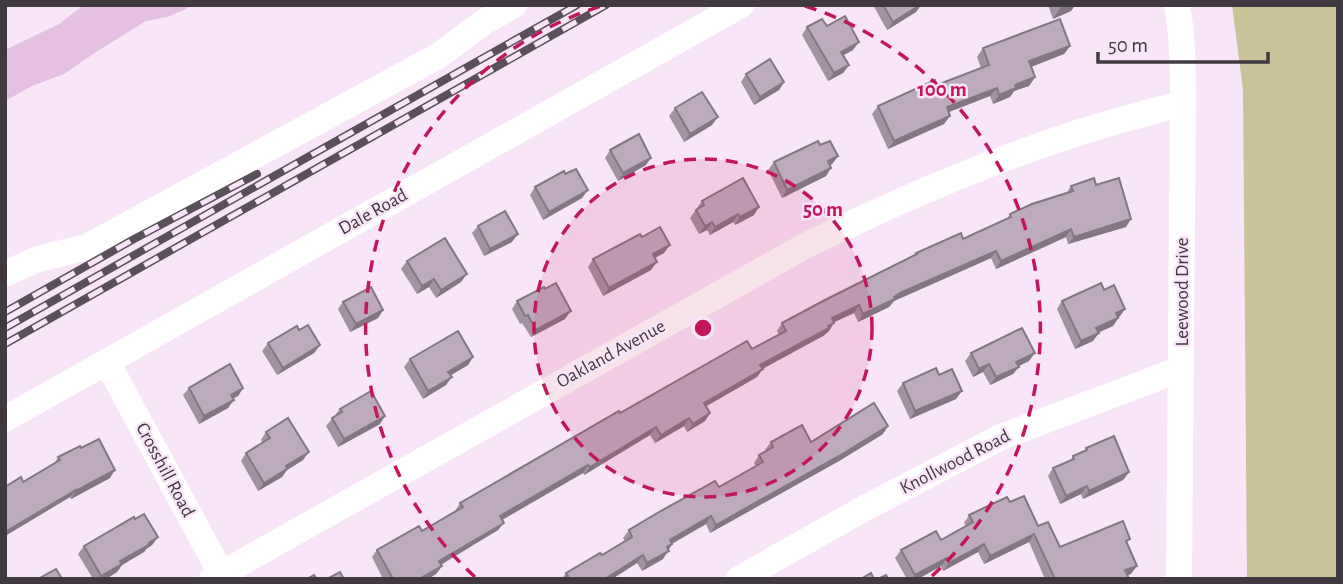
<svg xmlns="http://www.w3.org/2000/svg" width="1343" height="584" viewBox="0 0 1343 584" font-family="'Alegreya Sans',sans-serif">
<rect width="100%" height="100%" fill="#f9e5f8"/>
<path fill="#cac298" d="M1232,5H1338V579H1247L1243,90Z"/>
<path fill="#e4c0e3" d="M84,5H191L186,9L167,17L146,21L96,52L64,74L32,86L5,101V50L59,24Z"/>
<g fill="none" stroke-linecap="round" stroke-linejoin="round">
<g stroke="#fff" stroke-width="26">
<path d="M1177,5C1183,38 1183,70 1183,104L1179,579"/>
<path d="M7,273L38,259L87,247L438,56L484,22L514,5"/>
<path d="M107,362L224,579"/>
<path d="M5,419L741,5"/>
<path d="M212,579L805,246C926,187 1051,134 1183,104"/>
<path d="M739,579L865,508L1001,437L1181,369"/>
</g>
<defs>
<g id="rail">
<path d="M5,312L134,239L257,174"/>
<path d="M5,328L577,5"/>
<path d="M5,344L606,5"/>
</g>
</defs>
<use href="#rail" stroke="#5a5059" stroke-width="8"/>
<use href="#rail" stroke="#f9e5f8" stroke-width="5" stroke-dasharray="16" stroke-linecap="butt"/>
</g>
<g fill="#a392a2">
<path d="M873,5H921L916,12L887,30Z"/>
<path d="M1048,5H1075L1071,11L1053,19Z"/>
<path d="M827,26L853,50L843,55L849,65L843,73L828,81L802,35L807,27Z"/>
<path d="M1070,46L1064,54L1031,67L1035,77L1029,86L1014,91L1010,97L993,104L990,96L949,112L944,124L888,149L872,114L878,106L981,68L977,57L983,48Z"/>
<path d="M746,74L784,82L779,90L754,105L741,82Z"/>
<path d="M675,108L712,125L684,142L669,116Z"/>
<path d="M610,150L646,165L618,181L605,158Z"/>
<path d="M838,156L832,164L830,165L826,176L782,198L768,170L774,162Z"/>
<path d="M565,174L582,198L543,220L530,195L535,187Z"/>
<path d="M1096,185L1126,227L1068,244L1066,237L996,269L991,258L894,301L889,307L858,322L854,313L834,322L829,331L823,336L762,368L757,377L706,406L710,413L705,421L687,432L684,426L655,443L650,435L584,475L583,473L502,520L498,530L441,565L442,566L436,574L428,579H383L372,557L377,550L422,531L455,512V511L460,503L620,413L752,349L779,335L777,331L782,323L914,256L916,253L963,239L1007,219L1010,214L1066,194L1071,186Z"/>
<path d="M702,201L754,215L735,225L733,222L710,235L707,230L699,234L690,218Z"/>
<path d="M478,226L512,242L484,256L472,233Z"/>
<path d="M642,237L664,253L655,258L651,270L603,296L588,267L593,259Z"/>
<path d="M407,261L461,282L436,298L429,287L417,294L401,269Z"/>
<path d="M1104,290L1125,309L1113,326L1098,332L1093,341L1075,349L1057,309L1062,301Z"/>
<path d="M517,301L565,319L531,337L522,323L520,324L512,309Z"/>
<path d="M343,302L383,310L378,318L350,332L338,309Z"/>
<path d="M299,330L320,345L314,353L277,375L262,351L268,343Z"/>
<path d="M971,353L1029,361L1018,366L1013,374L990,385L983,372L973,377L965,361Z"/>
<path d="M473,357L468,365L450,375L446,385L423,399L404,367L410,359Z"/>
<path d="M939,375L956,399L910,419L897,391L903,383Z"/>
<path d="M189,388H243L238,396L233,398L228,408L199,424L183,395Z"/>
<path d="M340,409L380,424L338,447L326,426Z"/>
<path d="M266,432L303,460L287,470L282,477L258,491L241,461L246,453L263,443L261,440Z"/>
<path d="M883,434L839,461L710,533L706,524L672,544L663,559L642,571L637,563L612,579H562L566,573L602,555L625,541L623,538L629,530L719,487L756,466L754,463L759,455L766,451L765,450L771,442H811Z"/>
<path d="M81,448L110,478L71,499L70,497L5,536V487L23,482L54,464L58,457Z"/>
<path d="M1086,448L1129,472L1123,480L1083,499L1081,494L1060,504L1048,476L1053,468L1070,461L1073,456L1085,451Z"/>
<path d="M1010,502L1038,526L1060,547L1127,544L1131,574L1127,575L1129,579H1045L1029,542L984,564L978,552L943,571L941,566L918,579H907L895,558L901,550L941,540L966,526L964,523L969,515Z"/>
<path d="M135,519L158,537L152,545L146,549L144,552L122,565L117,572L106,579H93L78,554L84,546Z"/>
</g>
<g fill="#847784">
<path d="M921,5L916,12L887,30L893,22Z"/>
<path d="M1062,5H1075L1071,11L1053,19Z"/>
<path d="M859,42L853,50L835,60L841,52Z"/>
<path d="M1070,46L1064,54L1023,70L1029,61Z"/>
<path d="M849,65L843,73L828,81L834,73Z"/>
<path d="M1035,77L1029,86L1014,91L1010,97L993,104L999,95L1015,85Z"/>
<path d="M784,82L779,90L754,105L760,97Z"/>
<path d="M997,88L990,96L941,115L947,107Z"/>
<path d="M950,116L944,124L888,149L894,141Z"/>
<path d="M718,117L712,125L684,142L690,134Z"/>
<path d="M838,156L832,164L822,169L828,161Z"/>
<path d="M651,158L646,165L618,181L623,173Z"/>
<path d="M831,168L826,176L782,198L787,190Z"/>
<path d="M588,190L582,198L543,220L549,212Z"/>
<path d="M759,207L754,215L735,225L740,217Z"/>
<path d="M738,214L733,222L710,235L715,227Z"/>
<path d="M1131,219L1126,227L1068,244L1074,237Z"/>
<path d="M712,222L707,230L699,234L705,226Z"/>
<path d="M1071,229L1066,237L996,269L1001,261Z"/>
<path d="M518,234L512,242L484,256L490,249Z"/>
<path d="M670,245L664,253L647,262L653,254Z"/>
<path d="M996,251L991,258L894,301L889,307L858,322L863,314L900,293Z"/>
<path d="M657,262L651,270L603,296L609,288Z"/>
<path d="M467,274L461,282L436,298L441,290Z"/>
<path d="M434,279L429,287L417,294L422,286Z"/>
<path d="M859,305L854,313L826,326L832,318Z"/>
<path d="M1125,309L1119,317L1110,321L1116,313Z"/>
<path d="M383,310L378,318L350,332L356,324Z"/>
<path d="M571,311L565,319L531,337L536,330Z"/>
<path d="M1118,318L1113,326L1091,336L1096,328Z"/>
<path d="M834,323L829,331L823,336L755,373L760,365Z"/>
<path d="M1099,333L1093,341L1075,349L1081,341Z"/>
<path d="M320,345L314,353L277,375L283,368Z"/>
<path d="M1035,353L1029,361L1011,370L1016,362Z"/>
<path d="M473,357L468,365L443,380L448,372Z"/>
<path d="M989,364L983,372L973,377L979,369Z"/>
<path d="M1019,367L1013,374L990,385L996,377Z"/>
<path d="M763,369L757,377L698,411L704,403Z"/>
<path d="M452,377L446,385L423,399L428,391Z"/>
<path d="M243,388L238,396L225,403L231,395Z"/>
<path d="M962,391L956,399L910,419L915,411Z"/>
<path d="M234,400L228,408L199,424L204,416Z"/>
<path d="M710,413L705,421L687,432L693,424Z"/>
<path d="M385,416L380,424L338,447L344,439Z"/>
<path d="M689,418L684,426L655,443L661,435Z"/>
<path d="M888,426L883,434L839,461L710,533L716,525Z"/>
<path d="M656,427L650,435L584,475L590,467Z"/>
<path d="M309,452L303,460L287,470L282,477L258,491L264,483L286,466Z"/>
<path d="M588,465L583,473L495,524L500,516Z"/>
<path d="M115,470L110,478L71,499L76,491Z"/>
<path d="M1129,472L1123,480L1083,499L1089,491Z"/>
<path d="M1087,486L1081,494L1060,504L1066,496Z"/>
<path d="M76,490L70,497L5,536V532Z"/>
<path d="M711,516L706,524L664,548L670,540Z"/>
<path d="M504,523L498,530L433,569L439,561Z"/>
<path d="M1034,534L1029,542L984,564L990,556Z"/>
<path d="M158,537L152,545L146,549L144,552L122,565L117,572L106,579H100L120,561Z"/>
<path d="M672,544L663,559L642,571L647,563L667,547Z"/>
<path d="M984,544L978,552L943,571L949,563Z"/>
<path d="M643,555L637,563L612,579H605Z"/>
<path d="M947,558L941,566L918,579H912L915,575Z"/>
<path d="M442,566L436,574L428,579H419Z"/>
<path d="M1137,566L1131,574L1119,578L1125,570Z"/>
</g>
<g fill="#bdaabc" stroke="#847784" stroke-width="2">
<path d="M883,5H920L893,22Z"/>
<path d="M845,16L859,42L841,52L849,65L834,73L807,27L822,19L827,26Z"/>
<path d="M1060,19L1070,46L1029,61L1035,77L1015,85L1016,88L999,95L997,88L947,107L950,116L894,141L878,106L935,80L937,85L989,65L983,48Z"/>
<path d="M770,59L784,82L760,97L746,74Z"/>
<path d="M702,92L718,117L690,134L675,108Z"/>
<path d="M639,134L651,158L623,173L610,150Z"/>
<path d="M818,141L820,145L830,141L838,156L828,161L831,168L787,190L774,162Z"/>
<path d="M576,169L588,190L549,212L535,187L564,171L565,174Z"/>
<path d="M743,178L759,207L740,217L738,214L715,227L712,222L705,226L696,210L704,205L702,201Z"/>
<path d="M1094,178L1096,185L1119,178L1131,219L1074,237L1071,229L1001,261L996,251L900,293L894,297L895,299L863,314L859,305L832,318L834,323L828,326L829,328L760,365L763,369L704,403L710,413L693,424L689,418L661,435L656,427L590,467L588,465L500,516L504,523L439,561L442,566L419,579H393L377,550L419,526L422,531L463,507L460,503L619,411L620,413L747,341L752,349L786,331L782,323L825,300L917,254L916,253L961,233L963,239L1011,217L1010,214L1032,204L1073,191L1071,186Z"/>
<path d="M505,211L518,234L490,249L478,226Z"/>
<path d="M660,227L670,245L653,254L657,262L609,288L593,259L640,234L642,237Z"/>
<path d="M445,238L467,274L441,290L434,279L422,286L407,261Z"/>
<path d="M556,283L571,311L536,330L528,315L525,316L517,301L544,287L545,289Z"/>
<path d="M1101,283L1104,290L1114,285L1125,309L1116,313L1118,318L1096,328L1099,333L1081,341L1062,301Z"/>
<path d="M371,287L383,310L356,324L343,302Z"/>
<path d="M308,325L320,345L283,368L268,343L297,326L299,330Z"/>
<path d="M1022,328L1035,353L1016,362L1019,367L996,377L989,364L979,369L971,353Z"/>
<path d="M458,331L473,357L448,372L452,377L428,391L410,359Z"/>
<path d="M230,364L243,388L231,395L234,400L204,416L189,388Z"/>
<path d="M936,368L939,375L952,369L962,391L915,411L903,383Z"/>
<path d="M371,391L385,416L344,439L332,418L342,412L340,409Z"/>
<path d="M874,403L888,426L844,453L716,525L711,516L670,540L672,544L667,547L669,551L647,563L643,555L605,579H564L568,576L566,573L600,553L602,555L632,537L629,530L659,512L715,481L719,487L763,462L759,455L773,447L771,442L802,425L811,442Z"/>
<path d="M288,418L309,452L286,466L287,469L264,483L246,453L270,438L266,432Z"/>
<path d="M1114,436L1129,472L1089,491L1087,486L1066,496L1053,468L1074,459L1073,456L1087,450L1086,448Z"/>
<path d="M99,439L115,470L76,491V490L5,532V487L21,477L23,482L60,460L58,457L80,446L81,448Z"/>
<path d="M1024,496L1038,526L1048,522L1060,547L1123,521L1130,539L1126,541L1137,566L1125,570L1129,579H1055L1034,534L990,556L984,544L949,563L947,558L915,575L901,550L936,531L941,540L973,522L969,515L1007,497L1010,502Z"/>
<path d="M144,514L158,537L149,543L150,544L120,561L122,564L101,576L84,546L134,517L135,519Z"/>
<path d="M56,569L62,579H38Z"/>
<path d="M340,572L344,579H327Z"/>
<path d="M871,573L874,579H861Z"/>
<path d="M314,575L317,579H307Z"/>
<path d="M886,575L888,579H878Z"/>
</g>
<circle cx="703" cy="328" r="169" fill="#c2185b" fill-opacity=".12"/>
<g fill="none" stroke="#c2185b" stroke-width="3.5" stroke-dasharray="12 9">
<circle cx="703" cy="328" r="169"/>
<path d="M475 577A338 338 0 0 1 601 6M805 6A338 338 0 0 1 931 577"/>
</g>
<g text-anchor="middle" dominant-baseline="central" stroke-width="5" stroke-linejoin="round" paint-order="stroke">
<g font-size="19" fill="#413940" stroke="#f9e5f8">
<text transform="translate(373 212) rotate(-29)">Dale Road</text>
<text transform="translate(1182 292) rotate(-90)">Leewood Drive</text>
<text transform="translate(611 354) rotate(-29)">Oakland Avenue</text>
<text transform="translate(955 462) rotate(-27)">Knollwood Road</text>
<text transform="translate(165 470) rotate(62)">Crosshill Road</text>
</g>
</g>
<circle cx="703" cy="328" r="10" fill="#c2185b" stroke="#f9e5f8" stroke-width="3.5"/>
<g font-size="21" text-anchor="middle" font-weight="bold" fill="#c2185b" stroke="#f9e5f8" stroke-width="5" stroke-linejoin="round" paint-order="stroke">
<text x="942" y="96">100 m</text>
<text x="823" y="216">50 m</text>
</g>
<rect width="1343" height="584" fill="none" stroke="#413940" stroke-width="14"/>
<path d="M1098 52v10h170v-10" fill="none" stroke="#413940" stroke-width="3.5"/>
<text x="1108" y="52" font-size="21" fill="#413940" stroke="#f9e5f8" stroke-width="5" paint-order="stroke">50 m</text>
</svg>
